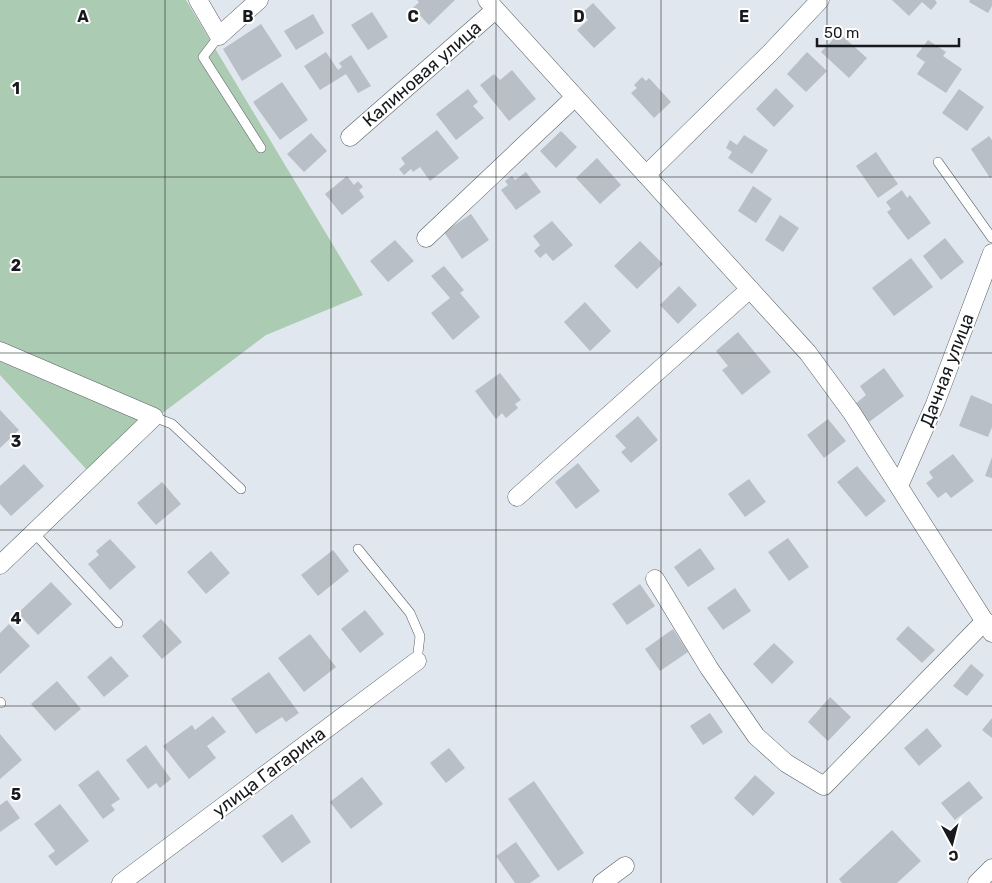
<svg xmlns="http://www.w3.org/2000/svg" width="992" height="883" viewBox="0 0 992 883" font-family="Rubik,sans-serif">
<rect width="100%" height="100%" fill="#e0e7ee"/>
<path fill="#abcbb2" d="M0,0H186L363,295L266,335L87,470L0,375Z"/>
<g fill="#b9bfc6">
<path d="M417,0H455L429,25L413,8L419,2Z"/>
<path d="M892,0H935L937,3L931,10L922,2L909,16Z"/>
<path d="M970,0H992V6L988,13L969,2Z"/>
<path d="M593,3L616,28L594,48L577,30L588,20L582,13Z"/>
<path d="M372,12L388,37L368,50L351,25Z"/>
<path d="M313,14L324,33L296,50L284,31Z"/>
<path d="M261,24L282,56L242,81L223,49Z"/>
<path d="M839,33L867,58L849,78L821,52Z"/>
<path d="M928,40L946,52L943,56L962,69L946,93L917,74L925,62L916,56Z"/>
<path d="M326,52L338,70L342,67L339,63L351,55L371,86L358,93L346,74L320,90L304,66Z"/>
<path d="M807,52L827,71L806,92L787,74Z"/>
<path d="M512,70L536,99L509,121L480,85L494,74L500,80Z"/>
<path d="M642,77L646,81L649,78L671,102L654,118L631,93L637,88L634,85Z"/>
<path d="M282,82L308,120L280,140L253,102Z"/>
<path d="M776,88L794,106L774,127L756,109Z"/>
<path d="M468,89L478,102L473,106L484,118L456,140L436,114Z"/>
<path d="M959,89L984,107L967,131L942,113Z"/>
<path d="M437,130L459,158L430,181L420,167L413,172L411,169L404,175L399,169L405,164L401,158Z"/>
<path d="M561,131L577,147L556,168L540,151Z"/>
<path d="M311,133L327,151L304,172L287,154Z"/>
<path d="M744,135L768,150L752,174L728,158L732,152L726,148L730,140L737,145Z"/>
<path d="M989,136L992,140V176L990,178L971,149Z"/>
<path d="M876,152L898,184L878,198L856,166Z"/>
<path d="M597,158L621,185L600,204L576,178Z"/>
<path d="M526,172L541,192L516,210L501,190L508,185L505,181L512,176L515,180Z"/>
<path d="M347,176L354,185L358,181L363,187L359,190L364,197L342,215L325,194Z"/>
<path d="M753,186L772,199L756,223L738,211Z"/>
<path d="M902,190L907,198L910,195L931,223L908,240L887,212L891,209L886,202Z"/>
<path d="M471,214L489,240L462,259L444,232Z"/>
<path d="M780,215L799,228L783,252L765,240Z"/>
<path d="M552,221L573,245L553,261L546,253L540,258L534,251L540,245L533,236Z"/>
<path d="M945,238L964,262L941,280L923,256Z"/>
<path d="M395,240L414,261L388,282L370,261Z"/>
<path d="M640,241L663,264L637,289L614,266Z"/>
<path d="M911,258L933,287L894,316L872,288Z"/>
<path d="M444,266L464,290L460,293L480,317L453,340L431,313L450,298L431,276Z"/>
<path d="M679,286L697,305L678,324L660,305Z"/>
<path d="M585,302L611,331L590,351L564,322Z"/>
<path d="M738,332L771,372L742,395L722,370L728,366L716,351Z"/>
<path d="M884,368L904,396L869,422L855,404L866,395L860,386Z"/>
<path d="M500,373L521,400L515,404L518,408L506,418L502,413L496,419L475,391Z"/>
<path d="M971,395L992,404V427L988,437L959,426Z"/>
<path d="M0,410L19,430L0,448Z"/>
<path d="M638,416L658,440L631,463L621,452L626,448L615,436Z"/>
<path d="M828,419L846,441L824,458L807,435Z"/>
<path d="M953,454L974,481L951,498L946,492L938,498L926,483L933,478L929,472Z"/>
<path d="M992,457V478L985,476Z"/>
<path d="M578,463L600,491L576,509L555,482Z"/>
<path d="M24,464L44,486L11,516L0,504V486Z"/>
<path d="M857,466L886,501L866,517L837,482Z"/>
<path d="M749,479L766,502L745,517L728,494Z"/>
<path d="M162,482L181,504L156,525L137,503Z"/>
<path d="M788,538L809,567L789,581L768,552Z"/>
<path d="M110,539L136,567L110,590L88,564L99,555L96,551Z"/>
<path d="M700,548L715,569L688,587L674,567Z"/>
<path d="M333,550L349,571L318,596L301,575Z"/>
<path d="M211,551L230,573L206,594L187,572Z"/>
<path d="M51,582L72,604L38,635L18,613Z"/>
<path d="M640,584L655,606L627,625L612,604Z"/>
<path d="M735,588L751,611L723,630L707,608Z"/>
<path d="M365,610L384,634L360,653L341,629Z"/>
<path d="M161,619L182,642L162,659L142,636Z"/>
<path d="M9,624L30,646L0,674V633Z"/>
<path d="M908,626L935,650L922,663L896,639Z"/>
<path d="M673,629L688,652L660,671L645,649Z"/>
<path d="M310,634L336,667L304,692L278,658Z"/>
<path d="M774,643L794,662L772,684L753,664Z"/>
<path d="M111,656L129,676L104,697L87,677Z"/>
<path d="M971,664L984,675L967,696L953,686Z"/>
<path d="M269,672L299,713L286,722L282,717L256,734L231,699Z"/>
<path d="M57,681L81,709L55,731L31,704Z"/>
<path d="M830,697L851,717L828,741L808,722Z"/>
<path d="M710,713L723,732L703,745L690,726Z"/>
<path d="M213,716L226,732L207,746L216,758L189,779L163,746L192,725L195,730Z"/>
<path d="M992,718V738L982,730Z"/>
<path d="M927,728L942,746L919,766L904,748Z"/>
<path d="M0,734L22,760L0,779Z"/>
<path d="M146,745L171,779L160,788L156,783L148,789L126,760Z"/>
<path d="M449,748L465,768L446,783L430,763Z"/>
<path d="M98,770L120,799L111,805L115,810L103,819L78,785Z"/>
<path d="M755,775L775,793L753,816L734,798Z"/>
<path d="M362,777L383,804L351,829L330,802Z"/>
<path d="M534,781L584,853L558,871L508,799Z"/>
<path d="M969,781L983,798L955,820L941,803Z"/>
<path d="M7,800L20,818L0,832V805Z"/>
<path d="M60,804L89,841L56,866L48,856L55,851L34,824Z"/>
<path d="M292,814L311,842L282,863L262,836Z"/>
<path d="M892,830L921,861L897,883H842L839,879Z"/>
<path d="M516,842L540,876L530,883H515L496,856Z"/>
</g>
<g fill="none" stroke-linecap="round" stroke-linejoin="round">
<defs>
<g id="lane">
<path d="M219,36L203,57L261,148"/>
<path d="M938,162L992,238"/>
<path d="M154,417L172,424L241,489"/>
<path d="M35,534L118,623"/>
<path d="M358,549L410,613L420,636L417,661"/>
<path d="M0,702L1,703"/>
</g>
<g id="street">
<path d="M198,0L219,36L259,0"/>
<path d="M487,0L808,353L852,413L992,633"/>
<path d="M350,137L495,10"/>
<path d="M646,175L770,53L820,0"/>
<path d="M426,238L574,98"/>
<path d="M0,351L154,417L0,565"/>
<path d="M899,486L935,404L992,253"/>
<path d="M517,497L750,289"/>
<path d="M655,579L709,668L756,736L786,763L824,786L985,621"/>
<path d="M121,883L417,661"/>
<path d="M602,883L625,866"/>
<path d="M977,883L992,868"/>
</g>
</defs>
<use href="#lane" stroke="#5a5f66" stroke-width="10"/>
<use href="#street" stroke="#5a5f66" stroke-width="19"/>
<use href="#lane" stroke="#fff" stroke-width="9"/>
<use href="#street" stroke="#fff" stroke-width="18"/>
</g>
<path fill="none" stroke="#17191c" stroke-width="1" stroke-opacity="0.55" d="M165,0V883M331,0V883M496,0V883M661,0V883M827,0V883M0,177H992M0,353H992M0,530H992M0,706H992"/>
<g text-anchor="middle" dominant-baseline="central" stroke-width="4" stroke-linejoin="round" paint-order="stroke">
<g font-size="18" fill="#17191c" stroke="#fff">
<text transform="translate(422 74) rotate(-41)">Калиновая улица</text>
<text transform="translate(947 370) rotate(-69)">Дачная улица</text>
<text transform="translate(269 772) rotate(-37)">улица Гагарина</text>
</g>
</g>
<g font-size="16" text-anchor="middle" font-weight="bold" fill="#17191c" stroke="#fff" stroke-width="4" stroke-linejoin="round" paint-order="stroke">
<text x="83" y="22">A</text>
<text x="248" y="22">B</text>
<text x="413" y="22">C</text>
<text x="579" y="22">D</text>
<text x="744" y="22">E</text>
<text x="16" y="94">1</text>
<text x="16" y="271">2</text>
<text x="16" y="447">3</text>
<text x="16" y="624">4</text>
<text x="16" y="800">5</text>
</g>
<g transform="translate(952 843) rotate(173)" stroke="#ffffff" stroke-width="4" paint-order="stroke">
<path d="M0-4L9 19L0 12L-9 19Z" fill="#17191c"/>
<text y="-8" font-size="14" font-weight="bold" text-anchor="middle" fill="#17191c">С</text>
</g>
<path d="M817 38v8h142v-8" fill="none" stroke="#17191c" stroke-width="2.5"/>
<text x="824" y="38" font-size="15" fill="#17191c" stroke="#ffffff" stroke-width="4" paint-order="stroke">50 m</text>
</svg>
